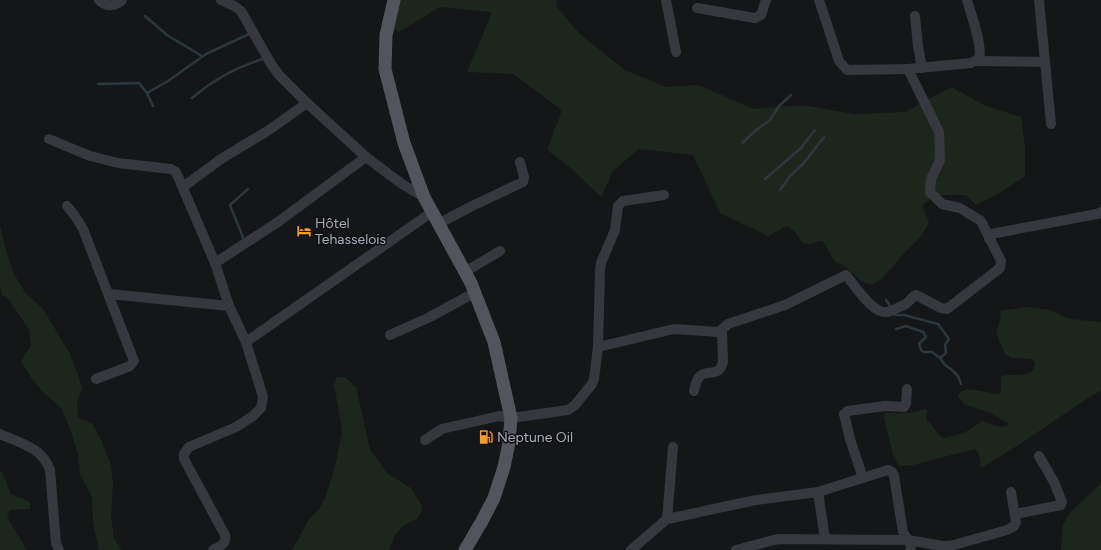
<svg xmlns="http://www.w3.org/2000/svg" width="1101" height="550" viewBox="0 0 1101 550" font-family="Figtree,sans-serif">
<rect width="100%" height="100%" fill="#151618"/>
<g fill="#1d261d">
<path d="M398,0H557L556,6L580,34L625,70L666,87L698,85L754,109L802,105L854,114L905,112L951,87L986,106L1021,117L1025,146V176L998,194L976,205L966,195H935L922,206L929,223L921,236L906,251L883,278L874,284H868L861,281L847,268L834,261L823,241C818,240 815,243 810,244C801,245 800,238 795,232C793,230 790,228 787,226L768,236L720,213L693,155L639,149L613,171L601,197L572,169L547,150L562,110L513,74L467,72L492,12L440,7L399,32L395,30L392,25Z"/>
<path d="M0,226L5,247L14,274L26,294L43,309L70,354L78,375L82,389L77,402L78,418L92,423L101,440L111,465L113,483L111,515L114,538L121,550H99L93,523L92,497L80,475L78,455L72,434L61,408L43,392L32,379L21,361L31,345L29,330L10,301L2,294L0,288Z"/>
<path d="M1026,307L1050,310L1070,319L1101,322V391L1091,396L1020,444L981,468L979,454L975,449L913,465L903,466L898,465L893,455L884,417L885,413H910L925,409L927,411L926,419C934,425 935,434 944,438L964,433L982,421C991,423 1000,430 1008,425V423L990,413L964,404L958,396C963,382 989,395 999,394C1003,389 999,382 1002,376C1012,373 1035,380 1035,363L1032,359L1012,358L1005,354L996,333L1001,318L1000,311Z"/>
<path d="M337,377H345L356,387L370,450L388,474L411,488L422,506L421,513L417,519L404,525L395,535L389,550H291L298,540L308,520L319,509L326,496L335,467L342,430L334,384Z"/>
<path d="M0,471L3,474L11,494L30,502V509L10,510L7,517L27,550H0Z"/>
<path d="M1101,483V550H1061L1063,525L1070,513Z"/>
</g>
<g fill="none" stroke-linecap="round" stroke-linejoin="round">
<g stroke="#2b373d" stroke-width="2.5">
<path d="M145,16L167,35L202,56"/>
<path d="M98,84L139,83L147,93L153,106"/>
<path d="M147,93L168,81L206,54L249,34"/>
<path d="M192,98C213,80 236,67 263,59"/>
<path d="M742,143L755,131L770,120L779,106L791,95"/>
<path d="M765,179L801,148L815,130"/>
<path d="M780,190L790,176L803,164L824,137"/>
<path d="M244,240L230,205L248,189"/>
<path d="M886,300L892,309"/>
<path d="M893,314L895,315H904L938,324L949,339L945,345L946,353L940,358"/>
<path d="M896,329L906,326L923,332L926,337L919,344L921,350L924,352H932L940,358L945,365L952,370L958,376L961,384"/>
</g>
<g stroke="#36383d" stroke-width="10">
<path d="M99,0C105,7 116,7 122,0"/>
<path d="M221,0L234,6L241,11L271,64L279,75L307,103L366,157L402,184L424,197"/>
<path d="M666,0L676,52"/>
<path d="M819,0L839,61L847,70L908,69L971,63C974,61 978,60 979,57C983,47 970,11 967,0"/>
<path d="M1039,0L1051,124"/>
<path d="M697,8L755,18L761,15L766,0"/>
<path d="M915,16L918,46L922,68"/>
<path d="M976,61L1045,62"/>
<path d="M49,139L90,156L118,163L171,169L176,172L215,263L229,306L246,342L263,397L261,408L253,416L236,427L189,447L184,454V459L225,535C227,544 220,546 213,550"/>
<path d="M183,187L221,159L269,130L307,103"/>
<path d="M67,206L75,216L83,229L134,361L130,366L96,379"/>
<path d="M438,224L472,206L523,182L524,177L520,162"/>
<path d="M989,239V236L991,234L1097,214L1101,212"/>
<path d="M215,263L278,222L366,157"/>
<path d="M465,272L500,251"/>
<path d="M109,294L229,306"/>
<path d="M390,335L428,318L474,293"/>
<path d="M246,342L432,212"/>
<path d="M598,347L674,329L719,332L728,324L785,305L846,275C854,284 873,315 887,312C892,311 899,307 904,305C909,303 911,297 916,295L941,308L947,309L1000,268L1001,261L981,221L960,208L942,204L930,192L931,179L940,160L939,132L908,69"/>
<path d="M694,391C695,386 697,379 700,376C708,369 719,378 723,362L722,331"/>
<path d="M0,434C20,443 42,447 50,470L56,543L59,550"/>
<path d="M425,440L442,429L499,416L511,418L568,410L575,405L592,384L594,379L598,347L600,271L601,263L615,230L618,206L623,201L664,195"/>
<path d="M863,478L850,439L844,414L848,411L885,406L904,407L906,404L907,389"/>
<path d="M818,492L825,539"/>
<path d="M1015,514L1061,505L1062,502L1054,482L1039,456"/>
<path d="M667,519L673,447"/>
<path d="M631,550L667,519L756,500L818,492L888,470L892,472L894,476L903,532L910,544L911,550"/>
<path d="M736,550L774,540L779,539L908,540L943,546H950L1007,530L1014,526L1016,522L1011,492"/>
</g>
<path stroke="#52565c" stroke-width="13" d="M394,0L386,35L385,69L404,143L424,197L471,283L494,342L511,418L509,443L504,467L494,498L482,521L465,550"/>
</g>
<defs>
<symbol id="hotel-bare" viewBox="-9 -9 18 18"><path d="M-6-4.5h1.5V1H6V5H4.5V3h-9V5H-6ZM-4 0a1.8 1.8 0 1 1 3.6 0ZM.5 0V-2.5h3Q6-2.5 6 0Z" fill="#fe9b27" stroke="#111113" stroke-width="2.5" paint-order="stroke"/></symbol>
<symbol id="fuel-bare" viewBox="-9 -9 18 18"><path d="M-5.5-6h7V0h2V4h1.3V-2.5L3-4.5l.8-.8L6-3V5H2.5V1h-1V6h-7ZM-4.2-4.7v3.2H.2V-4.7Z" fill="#fe9b27" stroke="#111113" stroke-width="2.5" paint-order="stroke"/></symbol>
</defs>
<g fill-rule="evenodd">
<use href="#hotel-bare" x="294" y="221" width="20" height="20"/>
<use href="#fuel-bare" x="476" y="427" width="20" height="20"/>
</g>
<g text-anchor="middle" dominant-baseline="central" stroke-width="3" stroke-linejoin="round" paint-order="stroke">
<g font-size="14" fill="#a7aeb9" stroke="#111113" text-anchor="start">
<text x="315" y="223">Hôtel<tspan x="315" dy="16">Tehasselois</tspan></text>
<text x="497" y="437">Neptune Oil</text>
</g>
</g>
</svg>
